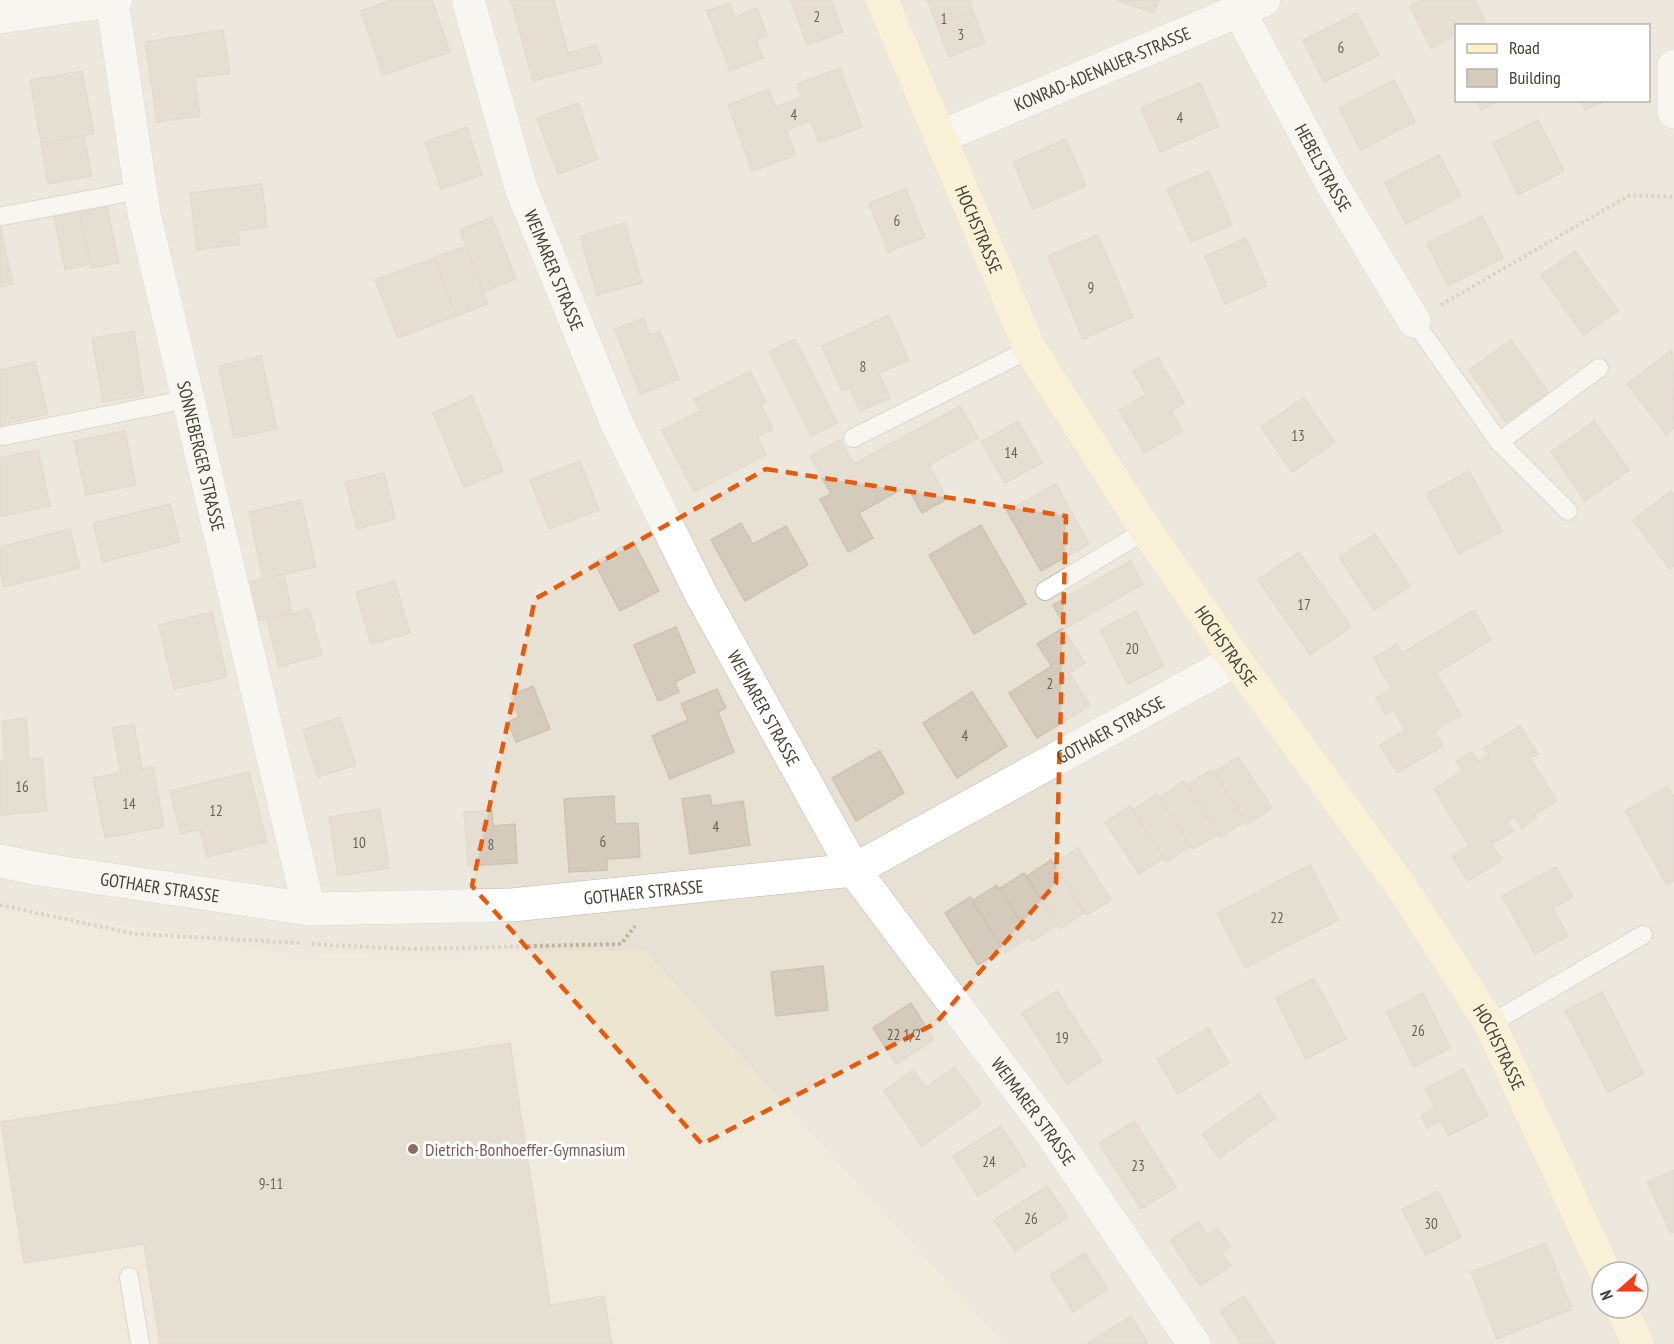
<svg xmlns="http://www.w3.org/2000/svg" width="1674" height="1344" viewBox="0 0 1674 1344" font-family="'PT Sans Narrow',sans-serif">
<rect width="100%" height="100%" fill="#f3efe6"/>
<path fill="#e7e1d4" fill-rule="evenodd" d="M0,0H1674V1344H1003L644,951L293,955L0,903ZM1456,26H1648V100H1456ZM1602,1272H1638V1308H1602Z"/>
<path fill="#ece5d0" d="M0,903L293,955L644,951L1003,1344H0Z"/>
<g fill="#d5cbbc" stroke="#cfc3af" stroke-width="1.5">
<path d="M392,0H432L450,52L383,75L361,11Z"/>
<path d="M511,0H554L568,53L597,45L602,63L533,81Z"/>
<path d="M791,0H831L843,32L807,45Z"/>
<path d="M927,0H969L973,11L937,25Z"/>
<path d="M1116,0H1159L1154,13Z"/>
<path d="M1422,0H1475L1485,21L1475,26H1456V35L1431,48L1410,6Z"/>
<path d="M730,3L735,17L757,8L767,36L756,40L763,58L730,71L707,11Z"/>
<path d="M973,11L985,43L949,57L937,25Z"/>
<path d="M1357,13L1379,55L1324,82L1303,40Z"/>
<path d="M223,30L230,73L195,78L200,116L157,122L145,42Z"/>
<path d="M840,68L862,127L819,143L811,121L786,130L796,155L752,171L728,105L769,89L776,107L802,97L797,84Z"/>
<path d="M82,71L94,134L41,143L30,80Z"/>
<path d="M1394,80L1415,122L1361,150L1339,108Z"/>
<path d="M1200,83L1219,126L1160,152L1141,108Z"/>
<path d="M1477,100H1500L1481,110Z"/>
<path d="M1581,100H1608L1585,110Z"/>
<path d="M578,103L598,159L558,174L537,118Z"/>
<path d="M1538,120L1564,171L1518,195L1493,143Z"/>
<path d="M467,127L482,175L441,189L425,142Z"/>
<path d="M84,136L92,176L48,184L41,143Z"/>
<path d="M1066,139L1086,186L1033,209L1013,162Z"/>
<path d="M1439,155L1461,196L1406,224L1385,182Z"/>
<path d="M1209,171L1232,225L1191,242L1167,189Z"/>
<path d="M262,184L267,227L238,231L240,244L197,250L190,193Z"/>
<path d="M906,189L925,237L888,252L869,203Z"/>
<path d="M107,206L119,263L91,268L79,211Z"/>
<path d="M79,211L90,264L65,270L54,217Z"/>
<path d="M1482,216L1503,258L1448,286L1427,243Z"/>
<path d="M492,217L516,279L483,292L460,230Z"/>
<path d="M625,223L642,283L597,295L580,236Z"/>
<path d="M0,225L13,284L0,287Z"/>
<path d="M1098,235L1133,317L1083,339L1048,256Z"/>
<path d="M1246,238L1267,286L1225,304L1205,256Z"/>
<path d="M466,246L488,304L456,316L434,258Z"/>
<path d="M1575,251L1618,311L1583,335L1541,275Z"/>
<path d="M434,258L456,316L398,338L375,280Z"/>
<path d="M889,315L909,360L879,373L890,398L860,411L850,388L842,391L822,346Z"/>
<path d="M644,318L650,335L660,331L679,379L640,394L615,329Z"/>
<path d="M134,331L144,395L103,402L92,338Z"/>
<path d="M795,339L837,423L811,436L769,352Z"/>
<path d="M1511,340L1548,392L1506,422L1469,370Z"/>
<path d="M1672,350L1674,428L1666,434L1627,384Z"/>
<path d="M261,356L277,429L234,438L219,366Z"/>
<path d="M1158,357L1184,403L1171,411L1183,431L1144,453L1119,410L1146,395L1133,371Z"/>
<path d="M35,362L48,414L0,425V370Z"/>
<path d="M750,371L766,402L761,405L773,429L757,437L766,455L694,492L662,430L700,411L694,399Z"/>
<path d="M472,396L503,471L464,487L433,413Z"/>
<path d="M1304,398L1335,442L1292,472L1261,427Z"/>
<path d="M960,406L978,438L929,465L947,499L922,513L907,486L859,513L873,538L848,552L820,499L831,494L810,456L840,440L854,464Z"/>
<path d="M1018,421L1042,463L1005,483L981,442Z"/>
<path d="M1594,421L1629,470L1585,501L1551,452Z"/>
<path d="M125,431L136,485L86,495L74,441Z"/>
<path d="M38,450L50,506L0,517V458Z"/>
<path d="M580,461L599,510L549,529L530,480Z"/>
<path d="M1469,471L1502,531L1459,554L1426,494Z"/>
<path d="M384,473L395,519L357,529L345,482Z"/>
<path d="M1056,484L1089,544L1041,571L1007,511Z"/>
<path d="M1671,491L1674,495V566L1670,569L1633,520Z"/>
<path d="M301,500L316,567L263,579L249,512Z"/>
<path d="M170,504L180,542L103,562L93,523Z"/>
<path d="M741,523L753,544L786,526L808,565L745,601L711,540Z"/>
<path d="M981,525L1026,604L974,634L929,555Z"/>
<path d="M70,529L80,568L4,587L0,571V547Z"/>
<path d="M1375,534L1410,586L1374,610L1339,557Z"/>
<path d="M633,541L659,591L620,611L594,562Z"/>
<path d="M1299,552L1351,627L1310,655L1258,580Z"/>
<path d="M1130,561L1143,584L1066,628L1053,605Z"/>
<path d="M284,574L292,613L257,621L249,582Z"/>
<path d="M395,581L410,633L371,644L356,592Z"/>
<path d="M309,609L322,655L279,667L267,621Z"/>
<path d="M1474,610L1491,640L1436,673L1461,715L1434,731L1443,746L1397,773L1380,745L1405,730L1393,709L1386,714L1376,698L1392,689L1374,658L1397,644L1402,653Z"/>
<path d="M1136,611L1164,666L1128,684L1100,630Z"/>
<path d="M212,612L227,677L174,689L159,625Z"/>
<path d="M676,627L695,672L675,682L679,692L658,701L634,645Z"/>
<path d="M1063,628L1085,663L1069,673L1090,705L1037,738L1009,693L1052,666L1037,644Z"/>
<path d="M533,686L550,729L516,742L508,722L519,717L510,696Z"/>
<path d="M717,689L726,708L718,712L734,752L670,779L652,736L688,720L681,704Z"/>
<path d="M972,692L1007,746L957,778L923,723Z"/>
<path d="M340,717L356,765L318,777L303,730Z"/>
<path d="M26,718L29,759L42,758L47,811L0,815V761L5,760L2,721Z"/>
<path d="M134,724L142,769L153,767L164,827L105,838L93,778L121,773L112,728Z"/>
<path d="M1520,726L1538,754L1530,758L1557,801L1534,815L1537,818L1522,828L1515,816L1507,821L1513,831L1492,844L1502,860L1468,881L1452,856L1469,846L1434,789L1462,771L1456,761L1472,752L1478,762L1489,755L1484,748Z"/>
<path d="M880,751L904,793L856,821L832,778Z"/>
<path d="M1238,757L1272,808L1247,825L1214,772Z"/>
<path d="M1212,769L1245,821L1220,838L1187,785Z"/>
<path d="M249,772L267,842L207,857L200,829L181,834L170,791Z"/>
<path d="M1184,781L1218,834L1193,849L1159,798Z"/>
<path d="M1668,786L1674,797V881L1667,885L1625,811Z"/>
<path d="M1157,794L1191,846L1166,862L1133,810Z"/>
<path d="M710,795L712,806L743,801L750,845L690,854L682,799Z"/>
<path d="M614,796L615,824L638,823L640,857L607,859V870L569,872L564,799Z"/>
<path d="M1130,806L1164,858L1139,874L1105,822Z"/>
<path d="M380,809L389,868L338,876L329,817Z"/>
<path d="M492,810L493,826L515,824L517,863L468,866L464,812Z"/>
<path d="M1078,848L1111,900L1087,915L1053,864Z"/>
<path d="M1051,860L1084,913L1060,929L1027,876Z"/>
<path d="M1310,865L1338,920L1245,968L1217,913Z"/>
<path d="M1556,867L1573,897L1553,908L1568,936L1535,954L1502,896Z"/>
<path d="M1024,873L1057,925L1032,941L999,889Z"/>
<path d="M997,885L1030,937L1005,953L972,901Z"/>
<path d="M970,897L1003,949L978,965L945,913Z"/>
<path d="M823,966L828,1010L776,1016L771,972Z"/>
<path d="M1314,978L1346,1039L1306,1059L1275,998Z"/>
<path d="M1057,991L1102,1061L1067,1084L1022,1013Z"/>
<path d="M1602,992L1644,1074L1608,1092L1565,1011Z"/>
<path d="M1423,993L1450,1048L1414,1067L1386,1012Z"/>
<path d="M911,1003L934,1040L896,1064L873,1028Z"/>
<path d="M1208,1028L1229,1063L1178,1094L1157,1059Z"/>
<path d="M510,1043L550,1305L604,1296L612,1344H160L144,1244L24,1263L1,1122Z"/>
<path d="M955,1067L981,1104L922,1146L884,1091L913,1070L926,1088Z"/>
<path d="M1463,1069L1488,1116L1448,1136L1441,1121L1427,1128L1421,1115L1435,1108L1425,1089Z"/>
<path d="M1259,1094L1276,1118L1219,1158L1202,1134Z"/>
<path d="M1134,1121L1176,1187L1141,1209L1099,1143Z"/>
<path d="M1001,1126L1026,1165L978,1196L953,1156Z"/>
<path d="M1674,1170V1232L1671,1233L1647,1182Z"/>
<path d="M1047,1186L1068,1217L1015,1251L994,1220Z"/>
<path d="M1438,1191L1461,1237L1426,1255L1402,1209Z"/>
<path d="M1198,1222L1207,1235L1218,1228L1231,1247L1221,1252L1231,1266L1200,1286L1170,1240Z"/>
<path d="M1546,1243L1572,1309L1497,1339L1471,1272Z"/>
<path d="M1085,1253L1108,1289L1073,1312L1050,1275Z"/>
<path d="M1244,1296L1274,1343L1272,1344H1241L1220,1311Z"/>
<path d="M1131,1316L1148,1344H1087Z"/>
</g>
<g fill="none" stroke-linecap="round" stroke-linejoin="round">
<defs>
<g id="lane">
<path d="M3,216L140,190"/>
<path d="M1414,321L1499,442L1568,511"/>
<path d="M4,436L188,399"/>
<path d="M853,438L1030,349"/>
<path d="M1499,442L1599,368"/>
<path d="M1045,591L1146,530"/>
<path d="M1490,1024L1643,935"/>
<path d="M129,1277L140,1344"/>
</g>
<g id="street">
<path id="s1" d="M112,0L144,213L309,909"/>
<path id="s2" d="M468,0L521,188L618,426L701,594L854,870L1051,1133L1194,1344"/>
<path id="s3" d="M1239,11L1333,186L1414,321"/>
<path d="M0,17L116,0"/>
<path d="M1674,66V112"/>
<path id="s4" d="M940,137L1264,0"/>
<path id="s5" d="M0,861L39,869L309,909L512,905L854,870L1236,660"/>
</g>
<g id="secondary">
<path id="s6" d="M882,0L1030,349L1146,530L1236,660L1405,892L1490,1024L1605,1272"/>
<path d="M1622,1308L1638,1344"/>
</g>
</defs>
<use href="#lane" stroke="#bfb7a9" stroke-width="20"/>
<use href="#street" stroke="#bfb7a9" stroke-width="34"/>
<use href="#secondary" stroke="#d3c496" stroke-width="34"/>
<g stroke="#c0b39a" stroke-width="4" stroke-dasharray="3 3" stroke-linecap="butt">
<path d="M1441,305L1630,195L1674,197"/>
<path d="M0,905L135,934L302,943"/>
<path d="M312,944L412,949L621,944L635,926"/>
</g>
<use href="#lane" stroke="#fff" stroke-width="18"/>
<use href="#street" stroke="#fff" stroke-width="33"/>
<use href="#secondary" stroke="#fef1c5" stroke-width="33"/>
</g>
<path d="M0 0H1674V1344H0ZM766,469L1066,516L1056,883L936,1023L702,1144L472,886L535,599Z" fill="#f3efe6" fill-opacity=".55" fill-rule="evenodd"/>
<path fill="none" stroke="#e8590c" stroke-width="4.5" stroke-dasharray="12 8" stroke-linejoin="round" d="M766,469L1066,516L1056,883L936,1023L702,1144L472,886L535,599Z"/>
<circle fill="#8d6e63" stroke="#fff" stroke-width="2" cx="413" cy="1149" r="6"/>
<g text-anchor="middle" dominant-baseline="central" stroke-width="6" stroke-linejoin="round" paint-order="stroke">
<g font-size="15" fill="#6a6357">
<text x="817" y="16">2</text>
<text x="944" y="18">1</text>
<text x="961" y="34">3</text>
<text x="1341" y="47">6</text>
<text x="794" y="114">4</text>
<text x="1180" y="117">4</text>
<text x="897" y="220">6</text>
<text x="1091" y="287">9</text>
<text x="863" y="366">8</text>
<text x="1298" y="435">13</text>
<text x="1011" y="452">14</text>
<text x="1304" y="604">17</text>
<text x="1132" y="648">20</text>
<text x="1050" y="683">2</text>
<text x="965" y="735">4</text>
<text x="22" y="786">16</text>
<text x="129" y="803">14</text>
<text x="216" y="810">12</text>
<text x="716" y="826">4</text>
<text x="603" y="841">6</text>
<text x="359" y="842">10</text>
<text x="491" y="844">8</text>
<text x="1277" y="917">22</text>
<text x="1418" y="1030">26</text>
<text x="904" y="1034">22 1/2</text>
<text x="1062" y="1037">19</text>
<text x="989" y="1161">24</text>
<text x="1138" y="1165">23</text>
<text x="271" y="1183">9-11</text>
<text x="1031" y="1218">26</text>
<text x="1431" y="1223">30</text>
</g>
<g font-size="18" fill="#464035" stroke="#fff">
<text stroke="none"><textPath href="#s4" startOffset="176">KONRAD-ADENAUER-STRASSE</textPath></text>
<text stroke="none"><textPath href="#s3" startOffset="178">HEBELSTRASSE</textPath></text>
<text stroke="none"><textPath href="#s6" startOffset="249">HOCHSTRASSE</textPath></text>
<text stroke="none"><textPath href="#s2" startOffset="284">WEIMARER STRASSE</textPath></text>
<text stroke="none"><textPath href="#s1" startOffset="465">SONNEBERGER STRASSE</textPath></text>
<text stroke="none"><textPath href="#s6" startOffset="735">HOCHSTRASSE</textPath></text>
<text stroke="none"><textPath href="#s2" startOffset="770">WEIMARER STRASSE</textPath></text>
<text stroke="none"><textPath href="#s5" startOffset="1152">GOTHAER STRASSE</textPath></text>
<text stroke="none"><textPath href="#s5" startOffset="162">GOTHAER STRASSE</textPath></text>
<text stroke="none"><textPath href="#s5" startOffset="648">GOTHAER STRASSE</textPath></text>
<text stroke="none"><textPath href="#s6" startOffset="1221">HOCHSTRASSE</textPath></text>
<text stroke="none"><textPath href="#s2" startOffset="1256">WEIMARER STRASSE</textPath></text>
</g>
<g font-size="18" fill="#785e54" stroke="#fff" text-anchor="start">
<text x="425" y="1149">Dietrich-Bonhoeffer-Gymnasium</text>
</g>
</g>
<rect x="1455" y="24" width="195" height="78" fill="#ffffff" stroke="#b5b3ae" stroke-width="1.5"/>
<rect x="1467" y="44" width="30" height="9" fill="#fef1c5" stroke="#b5b3ae" stroke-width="1.5"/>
<text x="1509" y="54" font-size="18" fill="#464035">Road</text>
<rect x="1467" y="69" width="30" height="18" fill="#d5cbbc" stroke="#b5b3ae" stroke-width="1.5"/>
<text x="1509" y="84" font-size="18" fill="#464035">Building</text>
<g transform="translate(1620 1290) rotate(249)"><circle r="28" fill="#ffffff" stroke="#b5b3ae" stroke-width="1.5"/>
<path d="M0-4.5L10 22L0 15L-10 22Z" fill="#fa3b17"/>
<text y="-9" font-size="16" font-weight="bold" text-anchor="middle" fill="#464035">N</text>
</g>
</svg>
